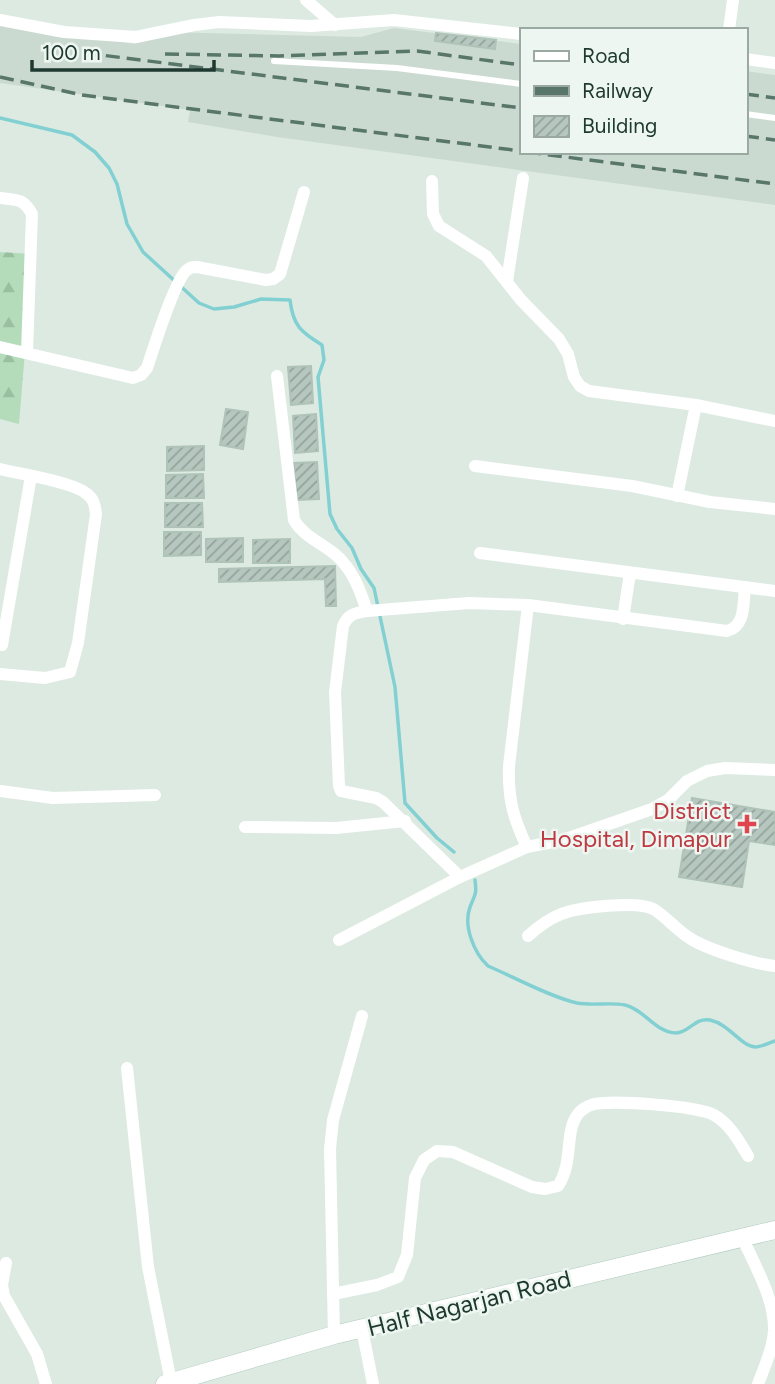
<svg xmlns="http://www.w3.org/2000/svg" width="775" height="1384" viewBox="0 0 775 1384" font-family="Figtree,sans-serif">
<defs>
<pattern id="forest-firs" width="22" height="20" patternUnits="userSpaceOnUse" patternTransform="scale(1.75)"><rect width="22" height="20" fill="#b4dcba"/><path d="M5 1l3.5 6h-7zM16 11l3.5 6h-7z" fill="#9abea0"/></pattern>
<pattern id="building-hatch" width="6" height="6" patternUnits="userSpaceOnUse" patternTransform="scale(1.75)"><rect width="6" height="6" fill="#b5c7be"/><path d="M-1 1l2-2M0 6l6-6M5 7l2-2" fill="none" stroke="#93a39b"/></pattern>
</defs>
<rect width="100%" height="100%" fill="#ddeae2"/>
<path fill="#cbdad1" d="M0,25L135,44L167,32L361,37L394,28L521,44V152H745V71L775,75V205L277,137L188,122L190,110L0,83Z"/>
<path fill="url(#forest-firs)" d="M0,252L33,254L19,424L0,419Z"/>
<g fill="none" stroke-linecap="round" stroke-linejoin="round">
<g stroke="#82d0d2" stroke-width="3.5">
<path d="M0,118L72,135L95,152L109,168L117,184L127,224L143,252L199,303L214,309L234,307L261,299L290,300C293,326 301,332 322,345L324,360L318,377L330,514L337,529L352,548L361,569L374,588L395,687L405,803L437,838L454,852"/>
<path d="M475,880C477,895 475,894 470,907C463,926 474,953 488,966C514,977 550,997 577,1003C593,1006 610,1002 625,1005C644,1009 656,1033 676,1033C689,1033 695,1017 710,1020C729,1024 741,1046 755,1047C761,1047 769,1043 775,1041"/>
</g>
</g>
<g fill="url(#building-hatch)" stroke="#afc3b8" stroke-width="2">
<path d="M436,33L496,40L495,49L435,41Z"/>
<path d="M311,366L313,403L291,405L288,367Z"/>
<path d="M226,409L248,412L243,449L220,445Z"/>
<path d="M316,414L318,451L295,453L293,416Z"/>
<path d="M204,446V470L167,471V447Z"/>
<path d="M317,462L319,499L296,500L294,463Z"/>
<path d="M203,474L204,498H166V475Z"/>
<path d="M165,503H202L203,527H165Z"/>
<path d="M164,532H201V555L164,556Z"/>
<path d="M243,538V562H206V539Z"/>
<path d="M290,539V563H253V540Z"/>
<path d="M335,566L336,606H326L325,579L219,582V569Z"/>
<path d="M692,798L775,812V845L749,841L742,887L679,877Z"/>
</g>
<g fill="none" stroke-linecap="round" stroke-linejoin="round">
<defs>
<path id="secondary" d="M165,1384L334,1335L775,1230"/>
</defs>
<use href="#secondary" stroke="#b0cabd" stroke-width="19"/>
<g stroke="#fff" stroke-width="6">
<path d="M274,61L397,68L521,84"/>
<path d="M745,114L775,118"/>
</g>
<g stroke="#fff" stroke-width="12">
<path d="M306,0L335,25"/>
<path d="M0,20L64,32L136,37L194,25L219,22L311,26L394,20L521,34"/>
<path d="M729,30L733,0"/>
<path d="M745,59L775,63"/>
<path d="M432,181L433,214L439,226L486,256L521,300L559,339L568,354L574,377L580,386L589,391L696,405L775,421"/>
<path d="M0,198C17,200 23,198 32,214L27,352"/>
<path d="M507,281L523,178"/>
<path d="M0,347L133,378L141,375L147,368C153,350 175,279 187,270C191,267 192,267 197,267L266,280L273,279L280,274L304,192"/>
<path d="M277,376L294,520C303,536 322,543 336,555C353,570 360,590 367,611L469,603L528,605L727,631C746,626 743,603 745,587"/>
<path d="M475,466L632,486L710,502L775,509"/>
<path d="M0,469C19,474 74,482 87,494C94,499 95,506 96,514L78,643L70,672L45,678L0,674"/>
<path d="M677,496L696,405"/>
<path d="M480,553L775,591"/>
<path d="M367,611C355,613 348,614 343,626L335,692L339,786L341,791L376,798L383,802L460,877"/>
<path d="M623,619L630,573"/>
<path d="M2,645L31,476"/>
<path d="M0,791L53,798L155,795"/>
<path d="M245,827L336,828L405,821"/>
<path d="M527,847C513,817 508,800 509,766L528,605"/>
<path d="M528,936C538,927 547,920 559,915C577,907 639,900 655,910C667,918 676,929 688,937C705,949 754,964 775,966"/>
<path d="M339,940L460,877L527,847L563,840L652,809L668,800L687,781L707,771L725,768L775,770"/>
<path d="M127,1068L148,1267L171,1382"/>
<path d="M742,1237C755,1266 775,1299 774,1331C773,1349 764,1368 758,1384"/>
<path d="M6,1263L2,1285L4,1296L37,1354L46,1384"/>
<path d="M333,1294L377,1285L398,1277L407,1255L415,1178L424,1160L437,1151L453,1152L532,1187L545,1189L558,1186C574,1162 564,1132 578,1114C580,1111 587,1106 591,1105C608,1099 700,1106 714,1115C730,1124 739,1141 748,1156"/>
<path d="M362,1329L373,1384"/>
<path d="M334,1335L330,1149L333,1120L362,1016"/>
</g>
<use href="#secondary" stroke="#fff" stroke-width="18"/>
<g stroke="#58766a" stroke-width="3.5" stroke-dasharray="14 7" stroke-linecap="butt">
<path d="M85,53L521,108"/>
<path d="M165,54L279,56L417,51L521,65"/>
<path d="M0,77L82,95L521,151"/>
<path d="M745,94L775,98"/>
<path d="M745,136L775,140"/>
<path d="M527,152L775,184"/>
</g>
</g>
<path fill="#e0444e" stroke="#edf6f1" stroke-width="2.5" d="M743.5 813.5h7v7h7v7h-7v7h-7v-7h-7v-7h7z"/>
<g text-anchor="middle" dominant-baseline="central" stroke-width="5" stroke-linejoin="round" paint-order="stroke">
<g font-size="24" fill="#be3a42" stroke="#edf6f1" text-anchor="end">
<text x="731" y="810">District<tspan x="731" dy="28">Hospital, Dimapur</tspan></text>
</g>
<g font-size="24" fill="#1e392f" stroke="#edf6f1">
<text transform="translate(469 1303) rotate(-14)">Half Nagarjan Road</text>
</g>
</g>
<rect x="520" y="28" width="228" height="126" fill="#edf6f1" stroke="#9aaaa3" stroke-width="2"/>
<rect x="534" y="51" width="35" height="10" fill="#ffffff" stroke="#9aaaa3" stroke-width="2"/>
<text x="582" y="63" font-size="21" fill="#1e392f">Road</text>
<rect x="534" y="86" width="35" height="10" fill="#58766a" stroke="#9aaaa3" stroke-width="2"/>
<text x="582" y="98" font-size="21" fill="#1e392f">Railway</text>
<rect x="534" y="116" width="35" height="21" fill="url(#building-hatch)" stroke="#9aaaa3" stroke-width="2"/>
<text x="582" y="133" font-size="21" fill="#1e392f">Building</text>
<path d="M32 60v10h182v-10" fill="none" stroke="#1e392f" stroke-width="3.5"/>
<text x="42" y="60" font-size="21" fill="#1e392f" stroke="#edf6f1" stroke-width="5" paint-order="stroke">100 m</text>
</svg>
